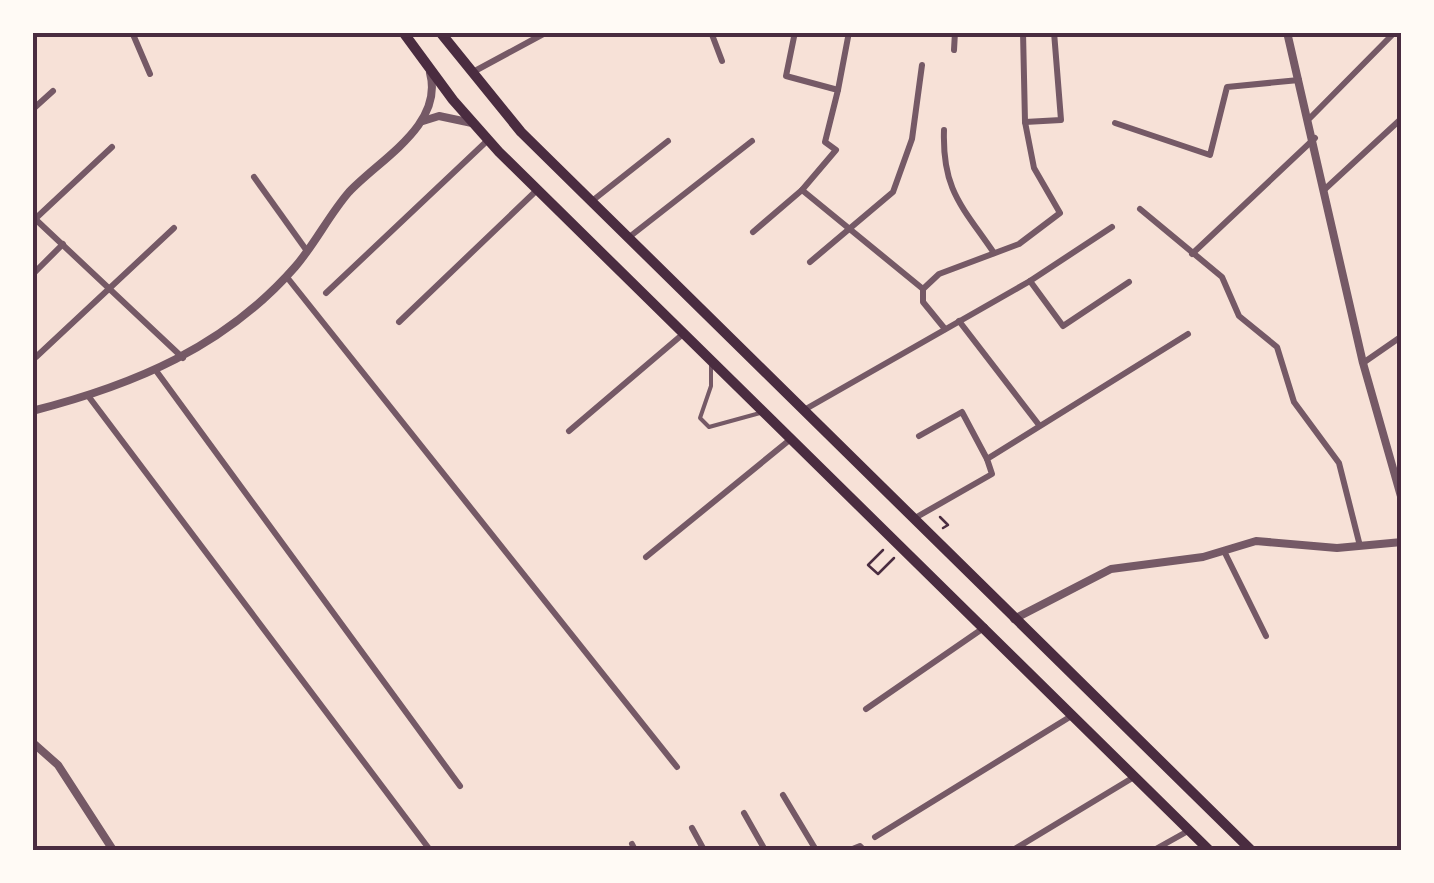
<svg xmlns="http://www.w3.org/2000/svg" width="1434" height="883" viewBox="0 0 1434 883" font-family="'Source Sans 3',sans-serif">
<rect width="100%" height="100%" fill="#f7e1d7"/>
<g fill="none" stroke-linecap="round" stroke-linejoin="round">
<g stroke="#4a2c40" stroke-width="2.5">
<path d="M940,517L948,525L943,528"/>
<path d="M883,550L868,565L878,574L894,558"/>
</g>
<path stroke="#755966" stroke-width="4" d="M711,365V386L700,418L709,427L760,413"/>
<g stroke="#755966" stroke-width="6">
<path d="M132,32L150,74"/>
<path d="M711,32L722,61"/>
<path d="M795,32L786,76L838,90L825,142L836,150L802,190L923,289V302L945,329"/>
<path d="M954,50L955,32"/>
<path d="M473,72L547,32"/>
<path d="M838,90L849,32"/>
<path d="M32,110L53,91"/>
<path d="M1310,118L1395,32"/>
<path d="M1025,122L1061,120L1054,32"/>
<path d="M1115,123L1210,155L1227,87L1299,80"/>
<path d="M944,130C942,190 962,206 994,253"/>
<path d="M254,177L307,251"/>
<path d="M1324,190L1402,118"/>
<path d="M592,201L668,141"/>
<path d="M1140,209L1222,277L1239,316L1277,347L1294,402L1339,463L1360,546"/>
<path d="M32,216L183,358"/>
<path d="M35,219L112,147"/>
<path d="M753,232L802,190"/>
<path d="M628,238L752,141"/>
<path d="M1192,254L1315,138"/>
<path d="M810,262L893,192L912,139L922,65"/>
<path d="M32,275L63,244"/>
<path d="M286,276L677,767"/>
<path d="M1030,281L1063,326L1129,282"/>
<path d="M923,289L939,274L1019,244L1060,213L1034,168L1025,122L1023,32"/>
<path d="M326,293L488,140"/>
<path d="M959,321L1039,425"/>
<path d="M399,322L537,190"/>
<path d="M36,357L174,228"/>
<path d="M1363,363L1402,336"/>
<path d="M157,372L460,786"/>
<path d="M89,397L430,850"/>
<path d="M804,410L1030,281L1112,227"/>
<path d="M569,431L683,334"/>
<path d="M919,436L962,412L987,459"/>
<path d="M915,518L992,474L987,459L1188,334"/>
<path d="M1224,551L1266,636"/>
<path d="M646,557L792,438"/>
<path d="M866,709L985,627"/>
<path d="M783,795L816,850"/>
<path d="M744,813L765,850"/>
<path d="M692,828L704,850"/>
<path d="M875,837L1073,715"/>
<path d="M632,844L635,850"/>
<path d="M850,850L860,846L864,850"/>
<path d="M1013,850L1134,777"/>
<path d="M1154,850L1188,831"/>
</g>
<g stroke="#755966" stroke-width="8">
<path d="M1287,32L1363,363L1402,500"/>
<path d="M423,121L439,116L472,123"/>
<path d="M32,411C134,385 225,347 295,267C315,244 329,215 349,192C380,159 444,125 430,73"/>
<path d="M1014,619L1111,569L1203,557L1256,541L1337,548L1402,542"/>
<path d="M32,742L58,765L113,850"/>
</g>
<g stroke="#4a2c40" stroke-width="10">
<path d="M403,32L453,100L499,152L1209,850"/>
<path d="M440,32L521,132L1251,850"/>
</g>
</g>
<rect width="1434" height="883" fill="none" stroke="#fffaf5" stroke-width="70"/>
<rect x="35" y="35" width="1364" height="813" fill="none" stroke="#4a2c40" stroke-width="4"/>
</svg>
